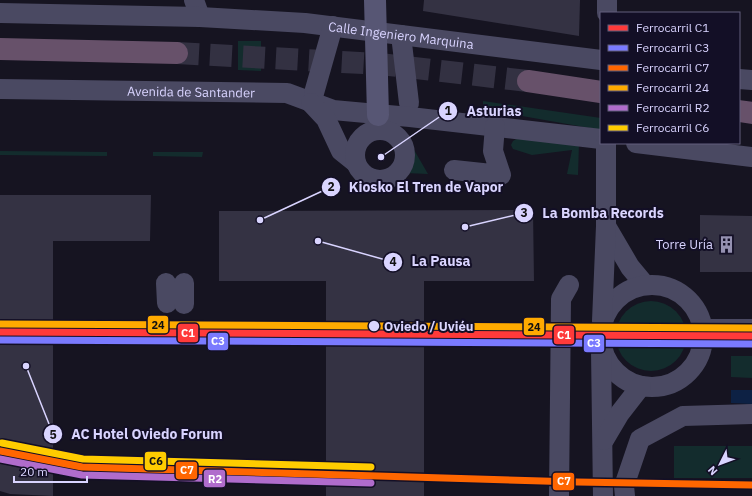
<svg xmlns="http://www.w3.org/2000/svg" width="752" height="496" viewBox="0 0 752 496" font-family="'IBM Plex Sans',sans-serif">
<rect width="100%" height="100%" fill="#161421"/>
<g fill="#132c2d">
<path d="M238,41H261V71L238,70Z"/>
<path d="M483,101L601,118V130L483,109Z"/>
<path d="M406,135V136L428,174L406,173L408,151L403,138Z"/>
<path d="M518,138L579,143L578,175L567,174L572,150L532,155L513,149L511,145L513,141Z"/>
<path d="M0,151L107,152V156L0,155Z"/>
<path d="M153,152H203L202,157L153,156Z"/>
<circle cx="651" cy="336" r="35"/>
<path d="M731,356H752V378L731,377Z"/>
<rect x="674" y="446" width="78" height="32"/>
</g>
<path fill="#0d2144" d="M731,390H752V404L731,403Z"/>
<g fill="#343243">
<path d="M424,0H580L579,36L423,11Z"/>
<path d="M0,195H151L150,241H53V496L10,494L0,491Z"/>
<path d="M533,210L534,281H424V496H326V281H219V211Z"/>
<path d="M700,215L752,216V272H700Z"/>
</g>
<g fill="none" stroke-linecap="round" stroke-linejoin="round">
<path stroke="#333142" stroke-width="22" stroke-dasharray="22 11" stroke-linecap="butt" d="M177,53L380,64L528,81"/>
<g stroke="#4a4962" stroke-width="20">
<path d="M194,0L200,17"/>
<path id="s1" d="M0,13L200,17L305,23L601,60"/>
<path d="M607,13V0"/>
<path d="M401,35L409,103"/>
<path d="M739,79L752,80"/>
<path id="s2" d="M0,89L287,93L333,110L410,117L601,139"/>
<path d="M314,93L333,26"/>
<path d="M311,103L326,119L341,151L356,163"/>
<circle cx="380" cy="155" r="25"/>
<path d="M636,143L752,157"/>
<path d="M454,170L501,175L493,151L495,126"/>
<path d="M606,226L630,267L645,285"/>
<path d="M166,283L167,303"/>
<path d="M184,283V304"/>
<circle cx="652" cy="336" r="51"/>
<path d="M602,321L606,226V143"/>
<path d="M702,329H752"/>
<path d="M601,351L603,496"/>
<path d="M604,440L620,413L641,386"/>
<path d="M559,496L561,299L569,285"/>
<path d="M625,496L624,486L640,439L683,416L752,414"/>
</g>
<path stroke="#575674" stroke-width="22" d="M375,0L378,115"/>
<g stroke="#67516a" stroke-width="22">
<path d="M0,49L177,53"/>
<path d="M528,81L601,92"/>
<path d="M739,111L752,113"/>
</g>
<defs>
<path id="rail-1" d="M0,332L752,336"/>
<path id="rail-2" d="M0,340L752,344"/>
<path id="rail-3" d="M0,451L82,467L577,482L752,485"/>
<path id="rail-4" d="M0,324L752,328"/>
<path id="rail-5" d="M0,459L82,475L371,483"/>
<path id="rail-6" d="M2,443L83,459L371,467"/>
</defs>
<use href="#rail-1" stroke="#130f26" stroke-width="10"/>
<use href="#rail-2" stroke="#130f26" stroke-width="10"/>
<use href="#rail-3" stroke="#130f26" stroke-width="10"/>
<use href="#rail-4" stroke="#130f26" stroke-width="10"/>
<use href="#rail-5" stroke="#130f26" stroke-width="10"/>
<use href="#rail-6" stroke="#130f26" stroke-width="10"/>
<use href="#rail-1" stroke="#ff3a3a" stroke-width="7"/>
<use href="#rail-2" stroke="#7a7aff" stroke-width="7"/>
<use href="#rail-3" stroke="#f60" stroke-width="7"/>
<use href="#rail-4" stroke="#fa0" stroke-width="7"/>
<use href="#rail-5" stroke="#b06ccc" stroke-width="7"/>
<use href="#rail-6" stroke="#fc0" stroke-width="7"/>
</g>
<defs>
<symbol id="building-bare" viewBox="-9 -9 18 18"><path d="M-4-6H4V6H1V3H-1V6H-4ZM-2.5-4.3h1.7v1.8h-1.7ZM.8-4.3h1.7v1.8H.8ZM-2.5-1h1.7V.8h-1.7ZM.8-1h1.7V.8H.8Z" fill="#9591b1" stroke="#130f26" stroke-width="2.5" paint-order="stroke"/></symbol>
</defs>
<g fill-rule="evenodd">
<use href="#building-bare" x="714" y="232" width="25" height="25"/>
</g>
<circle fill="#d9d4ff" stroke="#130f26" stroke-width="1.5" cx="374" cy="326" r="6"/>
<g text-anchor="middle" dominant-baseline="central" stroke-width="4" stroke-linejoin="round" paint-order="stroke">
<g font-size="13" fill="#d9d4ff" stroke="#130f26">
<text stroke="none"><textPath href="#s1" startOffset="402">Calle Ingeniero Marquina</textPath></text>
<text stroke="none"><textPath href="#s2" startOffset="191">Avenida de Santander</textPath></text>
</g>
<g font-size="13" fill="#d9d4ff" stroke="#130f26" text-anchor="end">
<text x="713" y="244">Torre Uría</text>
</g>
<g font-size="13" font-weight="bold" fill="#d9d4ff" stroke="#130f26" text-anchor="start">
<text x="384" y="326">Oviedo / Uviéu</text>
</g>
</g>
<path fill="none" stroke="#d9d4ff" stroke-width="1.5" d="M381 157L448 111M260 220L331 187M465 227L524 213M318 241L393 262M26 366L53 434"/>
<g fill="#d9d4ff" stroke="#130f26" stroke-width="1.5">
<circle cx="381" cy="157" r="4"/>
<circle cx="260" cy="220" r="4"/>
<circle cx="465" cy="227" r="4"/>
<circle cx="318" cy="241" r="4"/>
<circle cx="26" cy="366" r="4"/>
<circle cx="448" cy="111" r="10"/>
<circle cx="331" cy="187" r="10"/>
<circle cx="524" cy="213" r="10"/>
<circle cx="393" cy="262" r="10"/>
<circle cx="53" cy="434" r="10"/>
</g>
<g font-size="12" text-anchor="middle" font-weight="bold" fill="#111">
<text x="448" y="115">1</text>
<text x="331" y="191">2</text>
<text x="524" y="217">3</text>
<text x="393" y="266">4</text>
<text x="53" y="439">5</text>
</g>
<g font-size="14" text-anchor="middle" font-weight="bold" fill="#d9d4ff" stroke="#130f26" stroke-width="4" stroke-linejoin="round" paint-order="stroke">
<text x="494" y="116">Asturias</text>
<text x="426" y="192">Kiosko El Tren de Vapor</text>
<text x="603" y="218">La Bomba Records</text>
<text x="441" y="266">La Pausa</text>
<text x="147" y="439">AC Hotel Oviedo Forum</text>
</g>
<g stroke="#130f26" stroke-width="1.5">
<rect x="147" y="315" width="22" height="19" rx="4" fill="#fa0"/>
<rect x="523" y="317" width="22" height="19" rx="4" fill="#fa0"/>
<rect x="177" y="323" width="22" height="20" rx="4" fill="#ff3a3a"/>
<rect x="553" y="325" width="22" height="20" rx="4" fill="#ff3a3a"/>
<rect x="207" y="332" width="22" height="19" rx="4" fill="#7a7aff"/>
<rect x="583" y="334" width="22" height="19" rx="4" fill="#7a7aff"/>
<rect x="144" y="451" width="23" height="20" rx="4" fill="#fc0"/>
<rect x="175" y="461" width="23" height="19" rx="4" fill="#f60"/>
<rect x="203" y="469" width="23" height="19" rx="4" fill="#b06ccc"/>
<rect x="552" y="472" width="23" height="19" rx="4" fill="#f60"/>
</g>
<g font-size="11" text-anchor="middle" font-weight="bold" fill="#fff">
<text x="188" y="337">C1</text>
<text x="564" y="339">C1</text>
<text x="218" y="345">C3</text>
<text x="594" y="347">C3</text>
<text x="187" y="474">C7</text>
<text x="215" y="483">R2</text>
<text x="564" y="485">C7</text>
</g>
<g font-size="11" text-anchor="middle" font-weight="bold" fill="#111">
<text x="158" y="329">24</text>
<text x="534" y="331">24</text>
<text x="156" y="465">C6</text>
</g>
<rect x="600" y="12" width="140" height="132" fill="#130f26" stroke="#625e7d"/>
<rect x="608" y="25" width="20" height="6" fill="#ff3a3a" stroke="#625e7d"/>
<text x="636" y="32" font-size="12" fill="#d9d4ff">Ferrocarril C1</text>
<rect x="608" y="45" width="20" height="6" fill="#7a7aff" stroke="#625e7d"/>
<text x="636" y="52" font-size="12" fill="#d9d4ff">Ferrocarril C3</text>
<rect x="608" y="65" width="20" height="6" fill="#ff6600" stroke="#625e7d"/>
<text x="636" y="72" font-size="12" fill="#d9d4ff">Ferrocarril C7</text>
<rect x="608" y="85" width="20" height="6" fill="#ffaa00" stroke="#625e7d"/>
<text x="636" y="92" font-size="12" fill="#d9d4ff">Ferrocarril 24</text>
<rect x="608" y="105" width="20" height="6" fill="#b06ccc" stroke="#625e7d"/>
<text x="636" y="112" font-size="12" fill="#d9d4ff">Ferrocarril R2</text>
<rect x="608" y="125" width="20" height="6" fill="#ffcc00" stroke="#625e7d"/>
<text x="636" y="132" font-size="12" fill="#d9d4ff">Ferrocarril C6</text>
<g transform="translate(720 464) rotate(228)" stroke="#130f26" stroke-width="3" paint-order="stroke">
<path d="M0-3L7 15L0 10L-7 15Z" fill="#d9d4ff"/>
<text y="-6" font-size="11" font-weight="bold" text-anchor="middle" fill="#d9d4ff">N</text>
</g>
<path d="M14 476v6h73v-6" fill="none" stroke="#d9d4ff" stroke-width="2"/>
<text x="20" y="476" font-size="12" fill="#d9d4ff" stroke="#130f26" stroke-width="3" paint-order="stroke">20 m</text>
</svg>
